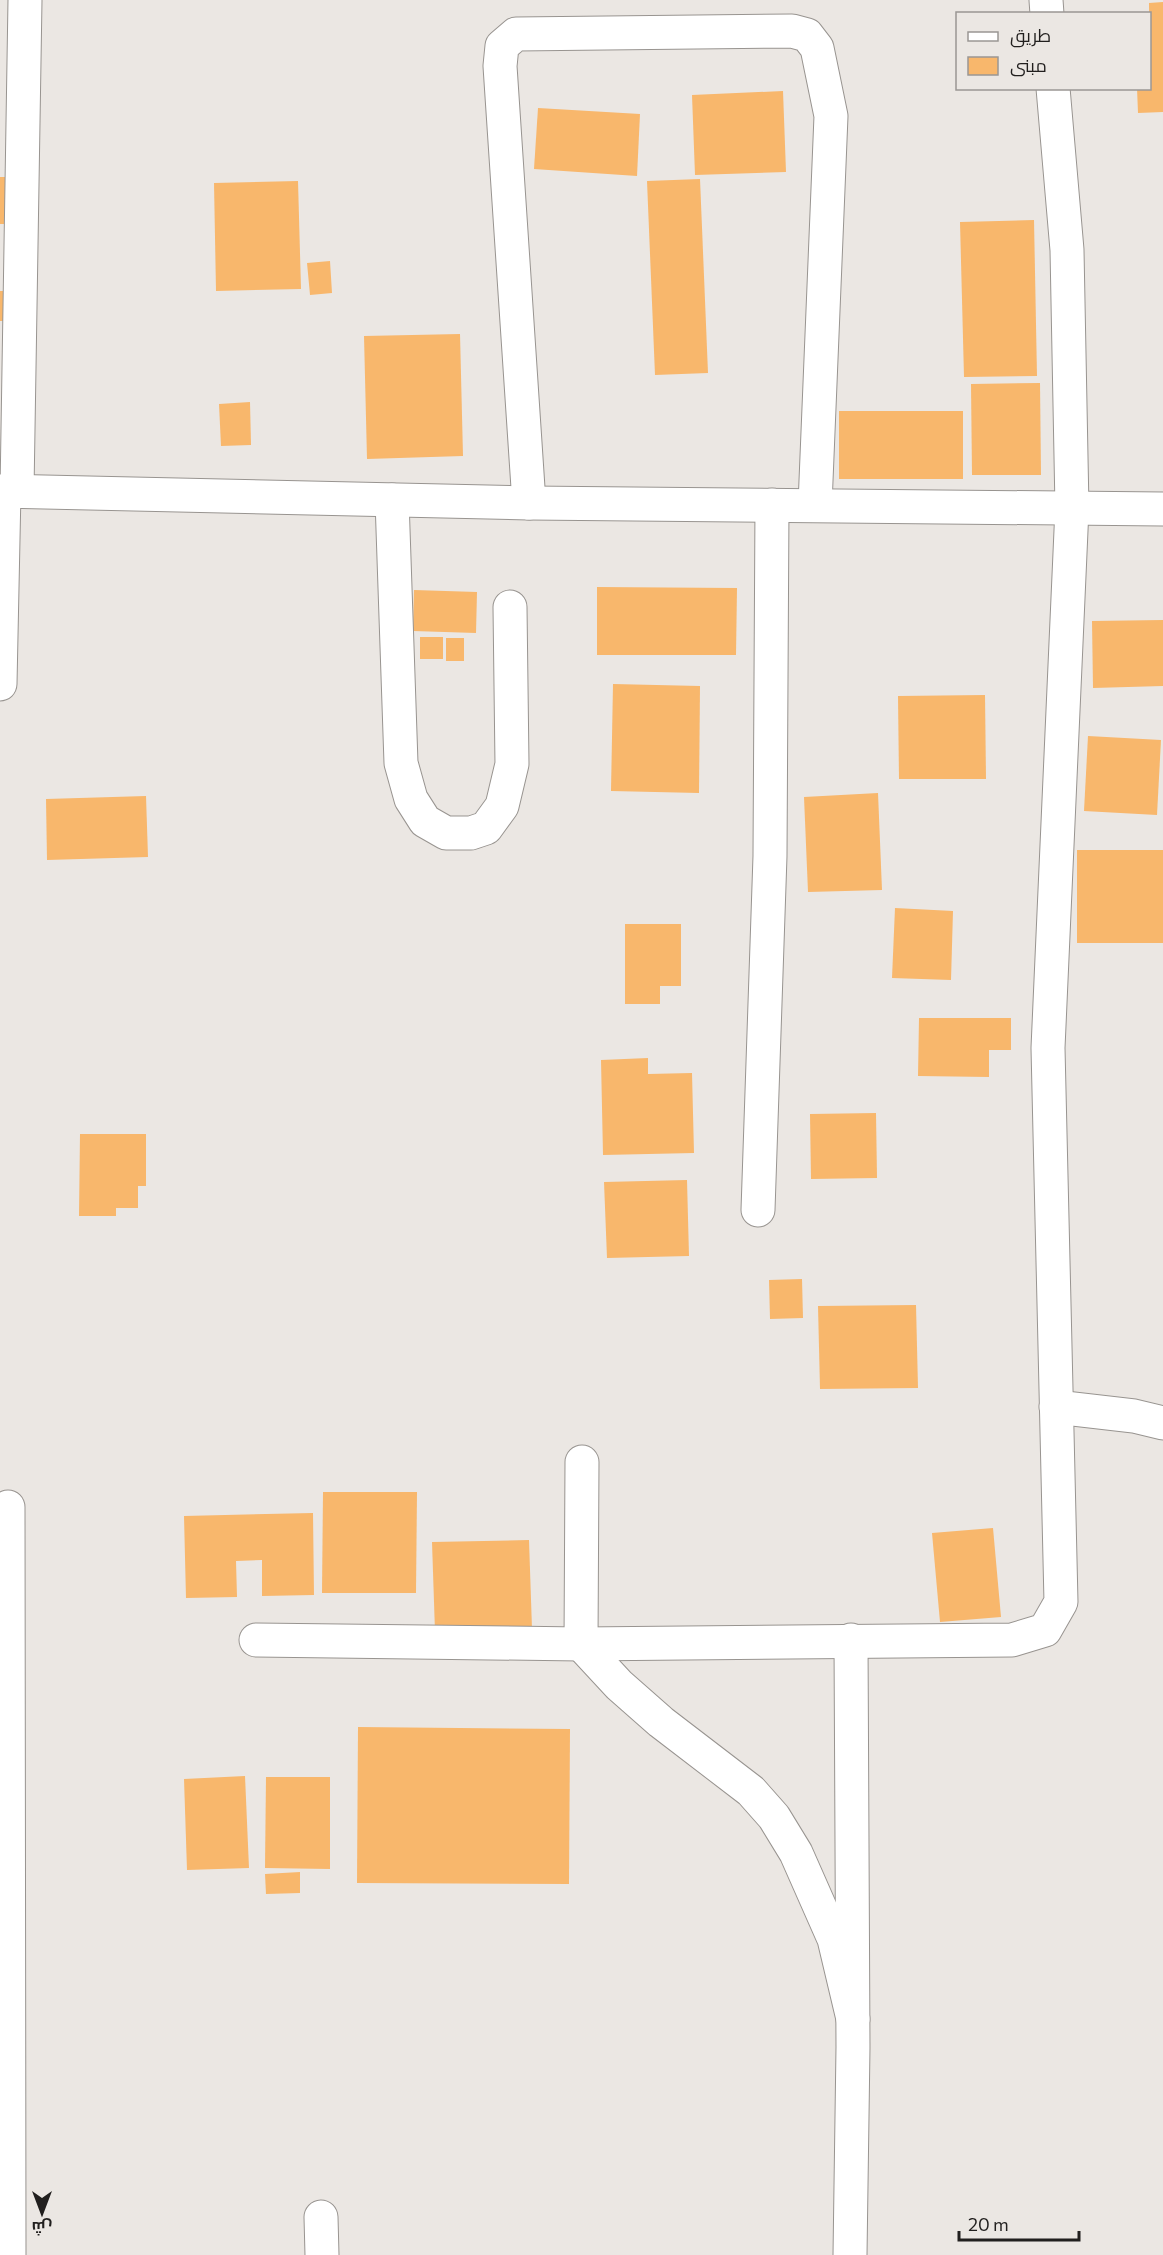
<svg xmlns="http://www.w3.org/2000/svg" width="1163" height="2255" viewBox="0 0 1163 2255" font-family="Commissioner,Cairo,sans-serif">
<rect width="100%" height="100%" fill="#ebe7e3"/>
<g fill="#f8b76c">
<path d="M1163,2V112L1138,113L1137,88H1150L1149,3Z"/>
<path d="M783,91L786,172L695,175L692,95Z"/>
<path d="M538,108L640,114L637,176L534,169Z"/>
<rect x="0" y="177" width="8" height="47"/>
<path d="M700,179L708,373L655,375L647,181Z"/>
<path d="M298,181L301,289L216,291L214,183Z"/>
<path d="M1034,220L1037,376L964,377L960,222Z"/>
<path d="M330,261L332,293L310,295L307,263Z"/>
<rect x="0" y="291" width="6" height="30"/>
<path d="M460,334L463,456L367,459L364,336Z"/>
<path d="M1040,383L1041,475H972L971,384Z"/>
<path d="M250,402L251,445L221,446L219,404Z"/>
<rect x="839" y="411" width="124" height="68"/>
<path d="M597,587L737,588L736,655H597Z"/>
<path d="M414,590L477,592L476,633L413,631Z"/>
<path d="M1163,620V686L1093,688L1092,621Z"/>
<rect x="420" y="637" width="23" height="22"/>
<rect x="446" y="638" width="18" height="23"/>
<path d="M613,684L700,686L699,793L611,791Z"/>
<path d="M985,695L986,779H899L898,696Z"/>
<path d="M1088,736L1161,740L1157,815L1084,811Z"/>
<path d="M878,793L882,890L808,892L804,797Z"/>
<path d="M146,796L148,857L47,860L46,799Z"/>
<rect x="1077" y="850" width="86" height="93"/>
<path d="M895,908L953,911L951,980L892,978Z"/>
<path d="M625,924H681V986H660V1004H625Z"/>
<path d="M919,1018H1011V1050H989V1077L918,1076Z"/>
<path d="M648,1058V1074L692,1073L694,1153L603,1155L601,1060Z"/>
<path d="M876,1113L877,1178L811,1179L810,1114Z"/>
<path d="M80,1134H146V1186H138V1208H116V1216H79Z"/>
<path d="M687,1180L689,1256L607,1258L604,1182Z"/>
<path d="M802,1279L803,1318L770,1319L769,1280Z"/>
<path d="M916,1305L918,1388L820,1389L818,1306Z"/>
<path d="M323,1492H417L416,1593H322Z"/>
<path d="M313,1513L314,1595L262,1596V1560L236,1561L237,1597L186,1598L184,1516Z"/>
<path d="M993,1528L1001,1617L940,1622L932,1533Z"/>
<path d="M529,1540L532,1629L435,1632L432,1542Z"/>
<path d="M358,1727L570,1729L569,1884L357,1883Z"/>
<path d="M245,1776L249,1868L187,1870L184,1779Z"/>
<path d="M266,1777H330V1869L265,1868Z"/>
<path d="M300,1872V1893L266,1894L265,1874Z"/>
</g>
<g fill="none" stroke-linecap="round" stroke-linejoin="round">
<defs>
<g id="minor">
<path d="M1046,0L1047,14"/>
<path d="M17,491L25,0"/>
<path d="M392,500L401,763L411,799L425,821L446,833H471L486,828L502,806L512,764L510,607"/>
<path d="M529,503L500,66L502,46L516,34L792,31L807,35L817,48L831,116L815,505"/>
<path d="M0,684L4,491"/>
<path d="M758,1210L770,856L772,505"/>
<path d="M1056,1407L1134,1416L1163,1423"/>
<path d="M582,1462L581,1644L619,1685L661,1722L751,1791L774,1817L796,1853L834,1939L853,2019"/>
<path d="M8,1507L9,2255"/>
<path d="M256,1640L581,1644L1012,1640L1045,1630L1061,1602L1048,1048L1072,508L1067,250L1053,88"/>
<path d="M321,2217L322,2255"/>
<path d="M850,2255L853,2047L851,1640"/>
</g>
<path id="secondary" d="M0,491L529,503L1163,509"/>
</defs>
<use href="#minor" stroke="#989490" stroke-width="35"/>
<use href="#secondary" stroke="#989490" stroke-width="35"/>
<use href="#minor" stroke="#fff" stroke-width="33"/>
<use href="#secondary" stroke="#fff" stroke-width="33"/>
</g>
<rect x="956" y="12" width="195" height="78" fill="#ebe7e3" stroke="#9a9794" stroke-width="1.5"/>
<rect x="968" y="32" width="30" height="9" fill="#ffffff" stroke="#9a9794" stroke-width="1.5"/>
<text x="1010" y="42" font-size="18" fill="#211f1e">طريق</text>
<rect x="968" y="57" width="30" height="18" fill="#f8b76c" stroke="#9a9794" stroke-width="1.5"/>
<text x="1010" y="72" font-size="18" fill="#211f1e">مبنى</text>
<g transform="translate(42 2213) rotate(180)" stroke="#ebe7e3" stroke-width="4.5" paint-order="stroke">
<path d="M0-4.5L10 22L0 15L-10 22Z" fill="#211f1e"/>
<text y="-9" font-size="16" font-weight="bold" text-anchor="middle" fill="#211f1e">ش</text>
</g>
<path d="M959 2231v9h120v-9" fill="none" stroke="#211f1e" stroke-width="3"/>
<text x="968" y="2231" font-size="18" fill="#211f1e" stroke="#ebe7e3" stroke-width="4.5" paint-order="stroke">20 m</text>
</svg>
